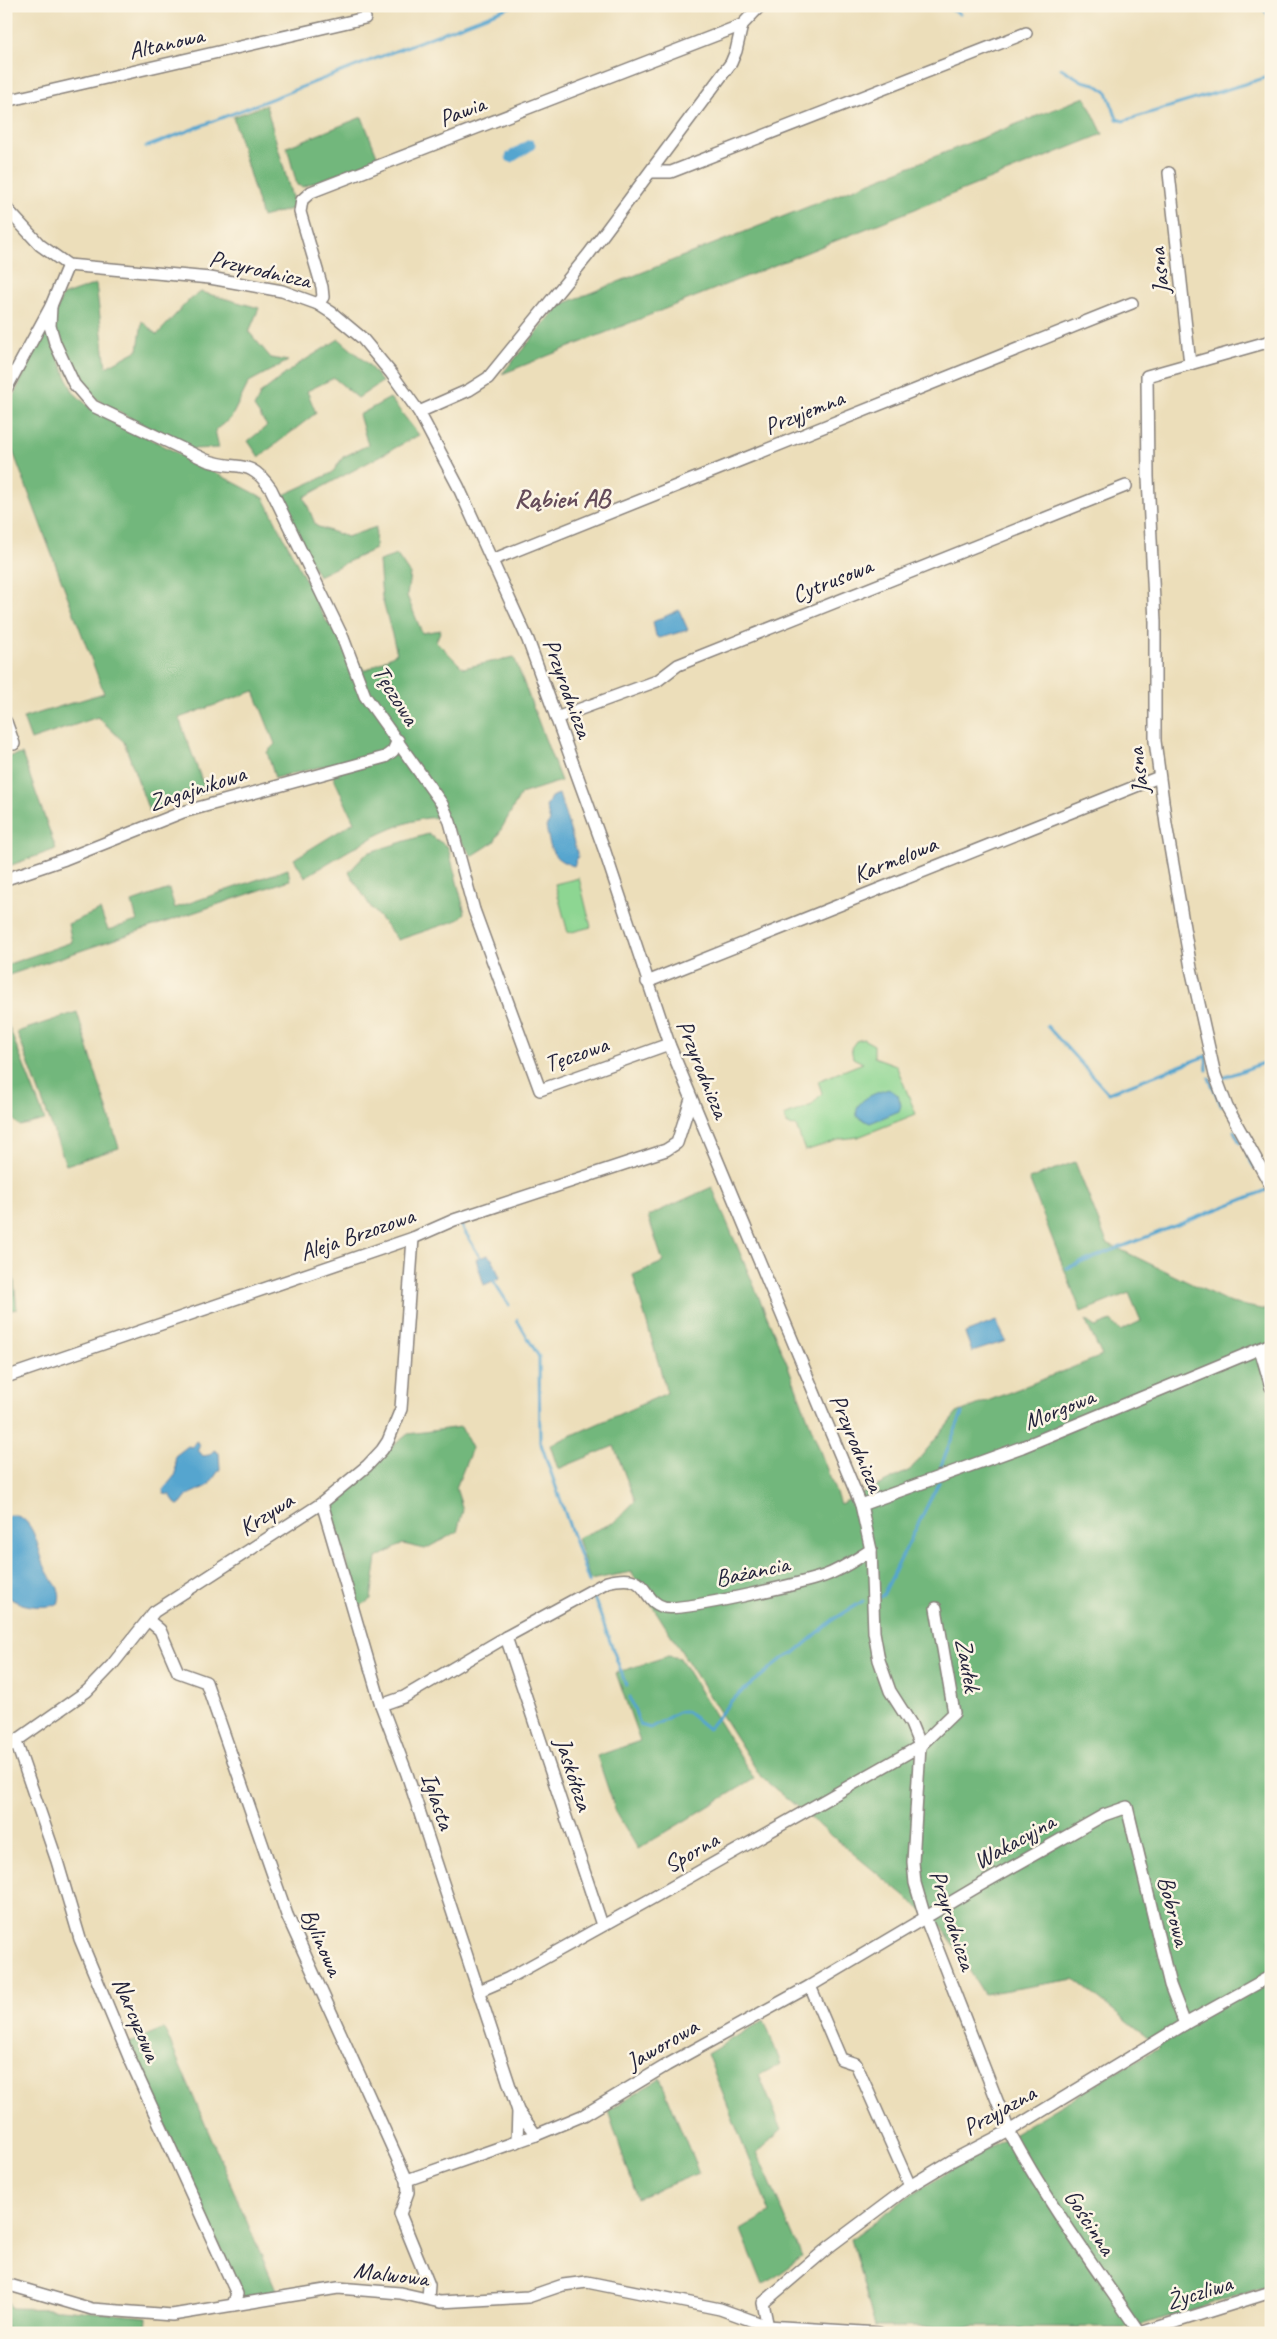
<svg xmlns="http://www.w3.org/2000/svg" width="1277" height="2339" viewBox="0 0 1277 2339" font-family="Caveat,sans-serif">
<rect width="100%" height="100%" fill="#fcf5e5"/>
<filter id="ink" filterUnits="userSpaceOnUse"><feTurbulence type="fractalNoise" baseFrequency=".02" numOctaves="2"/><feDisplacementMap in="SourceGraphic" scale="10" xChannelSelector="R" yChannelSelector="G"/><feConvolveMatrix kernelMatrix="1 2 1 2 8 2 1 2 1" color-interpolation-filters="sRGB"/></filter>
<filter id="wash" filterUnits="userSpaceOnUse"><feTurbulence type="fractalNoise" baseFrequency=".0096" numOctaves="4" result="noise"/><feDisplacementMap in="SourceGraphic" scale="20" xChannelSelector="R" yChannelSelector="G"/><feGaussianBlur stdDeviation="1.12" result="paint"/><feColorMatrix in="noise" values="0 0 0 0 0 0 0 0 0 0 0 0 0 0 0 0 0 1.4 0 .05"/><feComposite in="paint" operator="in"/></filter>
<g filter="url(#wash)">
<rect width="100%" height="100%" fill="#ecdeba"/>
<g fill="#8dd692" stroke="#587c66">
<path d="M579,878L591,927L568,933L555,884Z"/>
<path d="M863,1039L874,1045V1057L896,1065L916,1114L858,1137L841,1139L805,1151L796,1126L787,1125L784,1116L812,1105L822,1093L818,1081L863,1063L853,1058L851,1048L856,1041Z"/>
</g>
<g fill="#72b77c" stroke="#4a6c5c">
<path d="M1085,97L1103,134L502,374L560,305Z"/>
<path d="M266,105L295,208L262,217L233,117Z"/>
<path d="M362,117L378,158L303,187L297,185L287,147Z"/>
<path d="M96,284L106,367L138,350L142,321L157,335L187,302L201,292L259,308L249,332L271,358L288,361L249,382L231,418L215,430L219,448L191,449L103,404L68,373L52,325L62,296Z"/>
<path d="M46,329L73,392L89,407L264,498L325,619L365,671L397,653L382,598L379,561L397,555L410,574L407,596L422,633L441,630L436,641L463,668L514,657L561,781L521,794L494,842L472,856L444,818C404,812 339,857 305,877L294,859L354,822L328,765L275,778L267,752L275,744L254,691L179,718L206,792L149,811L124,742L98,717L31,740L23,718L104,693L6,433V411Z"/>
<path d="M339,339L368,364L382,382L358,398L334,378L307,391L316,413L259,457L248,441L267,426L254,407L261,393L297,365Z"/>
<path d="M390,398L419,435L304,497L316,526L347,537L376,527L375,549L318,576L279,497L332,473L343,457L368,445L359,415Z"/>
<path d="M22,754L56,849L6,867V757Z"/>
<path d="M428,834L448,847L465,913L458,920L398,940L370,906L349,872L367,853Z"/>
<path d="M288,869L290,880L6,976V965L72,942L68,924L100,910L108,930L137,921L132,902L169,889L175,908Z"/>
<path d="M77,1012L119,1148L66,1165L17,1032Z"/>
<path d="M6,1020L45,1120L20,1126L6,1112Z"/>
<path d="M1075,1162L1107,1243L1231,1303L1271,1311V2285L1138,2327H875L851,2239L913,2193L1159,2047L1074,1979L984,1994L943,1928L761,1777L631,1572L590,1580L577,1538L615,1522L635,1501L614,1446L558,1469L550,1445L667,1393L633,1275L663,1262L648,1216L712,1187L788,1366L840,1504L910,1470L957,1413L1102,1356L1085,1320L1095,1327L1111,1321L1120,1331L1141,1321L1129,1293L1081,1312L1029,1179Z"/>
<path d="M6,1252L12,1263L17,1309L6,1311Z"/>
<path d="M461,1427L472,1448L456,1488L463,1510L457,1532L425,1549L403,1544L377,1558L371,1599L359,1607L328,1498L408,1434Z"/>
<path d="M668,1656L680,1658L754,1779L638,1849L616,1812L597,1756L640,1741L616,1673Z"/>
<path d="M764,2020L781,2064L759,2075L782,2130L757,2152L802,2257L763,2285L741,2230L770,2213L707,2054Z"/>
<path d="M164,2028L277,2292L242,2298L129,2043Z"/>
<path d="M660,2078L699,2173L637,2198L608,2111Z"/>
<path d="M6,2297L11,2308L60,2309L147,2317L146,2333H6Z"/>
</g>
<g fill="#55a5cf" stroke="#3c6485">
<path d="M679,610L688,630L659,638L656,636L653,622Z"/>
<path d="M559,794L578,856L574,866C550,859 551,849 546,827L550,821L546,807L551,797Z"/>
<path d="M889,1089L898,1095L901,1105L899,1111L870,1123L857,1117C853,1100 875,1093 889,1089Z"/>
<path d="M488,1255L493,1260L500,1278L484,1285L476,1259Z"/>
<path d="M996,1321L1006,1341L972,1352L965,1333Z"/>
<path d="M196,1441L200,1444L198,1450L203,1456L209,1455L214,1450L219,1453L220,1469L208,1486L188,1495L181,1504L177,1505L170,1495L164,1494L163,1490L176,1474L175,1456L188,1446L192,1447Z"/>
<path d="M9,1515C36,1514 37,1551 46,1569C52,1583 64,1588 58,1604C42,1609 19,1607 6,1595V1517Z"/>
</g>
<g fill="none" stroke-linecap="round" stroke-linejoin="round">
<g stroke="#55a5cf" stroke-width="3">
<path d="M945,6L960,14"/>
<path d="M1261,6L1271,18"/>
<path d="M1061,68L1082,81L1095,84L1107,92L1117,119L1123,121L1271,76"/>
<path d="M146,147L512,6"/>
<path d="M1047,1026L1108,1093L1206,1056L1207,1070"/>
<path d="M1209,1078L1221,1105"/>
<path d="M1223,1078L1271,1060"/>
<path d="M1234,1131L1240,1143"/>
<path d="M1247,1155L1254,1167"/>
<path d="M461,1225L481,1259"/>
<path d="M1067,1268L1267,1190"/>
<path d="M493,1280L509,1305"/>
<path d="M517,1320L539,1357L540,1441L589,1582"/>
<path d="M941,1466L962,1413"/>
<path d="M593,1595L626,1685"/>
<path d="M878,1598L883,1595L939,1482"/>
<path d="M630,1697L640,1725L650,1728L678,1712H687L708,1729L732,1700L782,1659L793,1654L834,1619L863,1601"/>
</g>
<path stroke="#55a5cf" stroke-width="11" d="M511,157L530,145"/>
</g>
</g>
<g filter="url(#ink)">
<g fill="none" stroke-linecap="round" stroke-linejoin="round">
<defs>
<g id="minor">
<path d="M6,101L365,18"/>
<path d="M651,172H671L1026,33"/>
<path d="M1169,173L1190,364"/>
<path d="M6,208L40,245L68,265L210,278L282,291L318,304L332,313L362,338L391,373L419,412L458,486L528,640L604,849L669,1044L861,1505L871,1550L874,1632L879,1660L890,1691L911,1724L920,1746L913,1862L915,1883L925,1917L1009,2131C1047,2202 1095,2267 1140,2333"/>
<path d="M318,304L323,297L322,287L300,212L302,200L311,192L742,25L760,6"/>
<path d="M51,306L50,326L55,343L74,384L93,406L206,460C238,472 248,456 271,489L343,638L365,696L442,804L450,822L474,910L540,1090L669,1044"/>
<path d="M1271,341L1147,376L1148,477L1155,622V741L1166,824L1191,968L1215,1075L1227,1107L1271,1186"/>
<path d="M6,389L51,306L68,265"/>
<path d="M419,412L469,390L488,378L588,255L731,63L736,51L742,25"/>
<path d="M492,560L1132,303"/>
<path d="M556,718L657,681L678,665L1126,486"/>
<path d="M6,722L14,744"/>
<path d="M6,879L65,859L183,812L385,757L393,751L398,740"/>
<path d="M647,982L1159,777"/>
<path d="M1260,1349L1271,1387"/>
<path d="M6,1377L413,1238L454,1220L666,1150L677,1143L691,1099"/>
<path d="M322,1503L381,1705L407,1774L518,2111L517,2142"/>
<path d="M861,1505L1022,1447L1271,1344"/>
<path d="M148,1620L160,1630L178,1672L206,1682L287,1915L407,2180L408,2192L400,2214L429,2285L428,2298"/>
<path d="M506,1637L602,1925"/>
<path d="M381,1705L404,1697L506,1637L607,1582C652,1571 639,1600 664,1607C682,1612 802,1583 824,1576C841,1570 856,1559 871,1550"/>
<path d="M16,1742L57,1861L80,1939L129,2057L237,2294L233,2305"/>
<path d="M6,1748L87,1691L112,1665L154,1612L322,1503L367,1466L382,1450L388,1441L401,1409L413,1238"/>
<path d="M810,1986L841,2059L856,2064L910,2186"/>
<path d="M479,1991L507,1979L651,1899L920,1746L954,1713L936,1608"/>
<path d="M518,2111L536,2135"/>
<path d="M407,2180L536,2135L584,2115L667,2065L810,1986L975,1888L1104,1815L1127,1807L1170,1985L1185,2024"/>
<path d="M6,2284L92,2309L172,2315L338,2288L400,2293L440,2302L528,2297L563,2285L587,2282L720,2309L767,2326L879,2333"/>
<path d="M769,2332L763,2303L830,2246L910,2186L953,2160L1009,2131L1185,2024L1271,1976"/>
<path d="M1140,2333L1271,2292"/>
</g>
</defs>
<use href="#minor" stroke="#87807a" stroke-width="14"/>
<use href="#minor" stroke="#fff" stroke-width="11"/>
</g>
</g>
<g text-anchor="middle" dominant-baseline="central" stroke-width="5" stroke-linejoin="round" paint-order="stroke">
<g font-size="24" fill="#22223b" stroke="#fcf5e5">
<text transform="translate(166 43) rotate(-13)">Altanowa</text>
<text transform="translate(462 111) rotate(-21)">Pawia</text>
<text transform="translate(260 269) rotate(13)">Przyrodnicza</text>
<text transform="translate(1159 271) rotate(-96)">Jasna</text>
<text transform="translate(804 412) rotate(-22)">Przyjemna</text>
<text transform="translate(832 580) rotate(-22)">Cytrusowa</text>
<text transform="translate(568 688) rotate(70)">Przyrodnicza</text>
<text transform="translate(396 695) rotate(58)">Tęczowa</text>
<text transform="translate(1138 771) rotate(-97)">Jasna</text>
<text transform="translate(197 788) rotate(-18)">Zagajnikowa</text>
<text transform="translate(895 859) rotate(-22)">Karmelowa</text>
<text transform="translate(576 1054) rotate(-19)">Tęczowa</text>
<text transform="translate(703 1069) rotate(68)">Przyrodnicza</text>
<text transform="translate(357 1234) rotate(-19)">Aleja Brzozowa</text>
<text transform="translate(1059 1409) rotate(-22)">Morgowa</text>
<text transform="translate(857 1443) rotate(67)">Przyrodnicza</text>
<text transform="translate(266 1514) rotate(-33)">Krzywa</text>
<text transform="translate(752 1571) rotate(-12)">Bażancia</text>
<text transform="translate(968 1665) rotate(80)">Zaułek</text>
<text transform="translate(574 1774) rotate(72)">Jaskółcza</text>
<text transform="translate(438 1801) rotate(71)">Iglasta</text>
<text transform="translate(1014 1841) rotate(-29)">Wakacyjna</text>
<text transform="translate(691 1852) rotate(-30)">Sporna</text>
<text transform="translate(1174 1911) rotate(76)">Bobrowa</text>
<text transform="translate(953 1920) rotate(72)">Przyrodnicza</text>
<text transform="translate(322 1942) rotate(66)">Bylinowa</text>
<text transform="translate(137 2019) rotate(67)">Narcyzowa</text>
<text transform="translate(662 2044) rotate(-30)">Jaworowa</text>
<text transform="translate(999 2110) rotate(-29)">Przyjazna</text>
<text transform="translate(1090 2222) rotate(57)">Gościnna</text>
<text transform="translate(391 2274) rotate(7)">Malwowa</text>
<text transform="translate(1199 2292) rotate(-17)">Życzliwa</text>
</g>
<g font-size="26" font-weight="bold" fill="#654c5a" stroke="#fcf5e5">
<text x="562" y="498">Rąbień AB</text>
</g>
</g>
<rect width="1277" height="2339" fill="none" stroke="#fcf5e5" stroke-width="25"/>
</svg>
